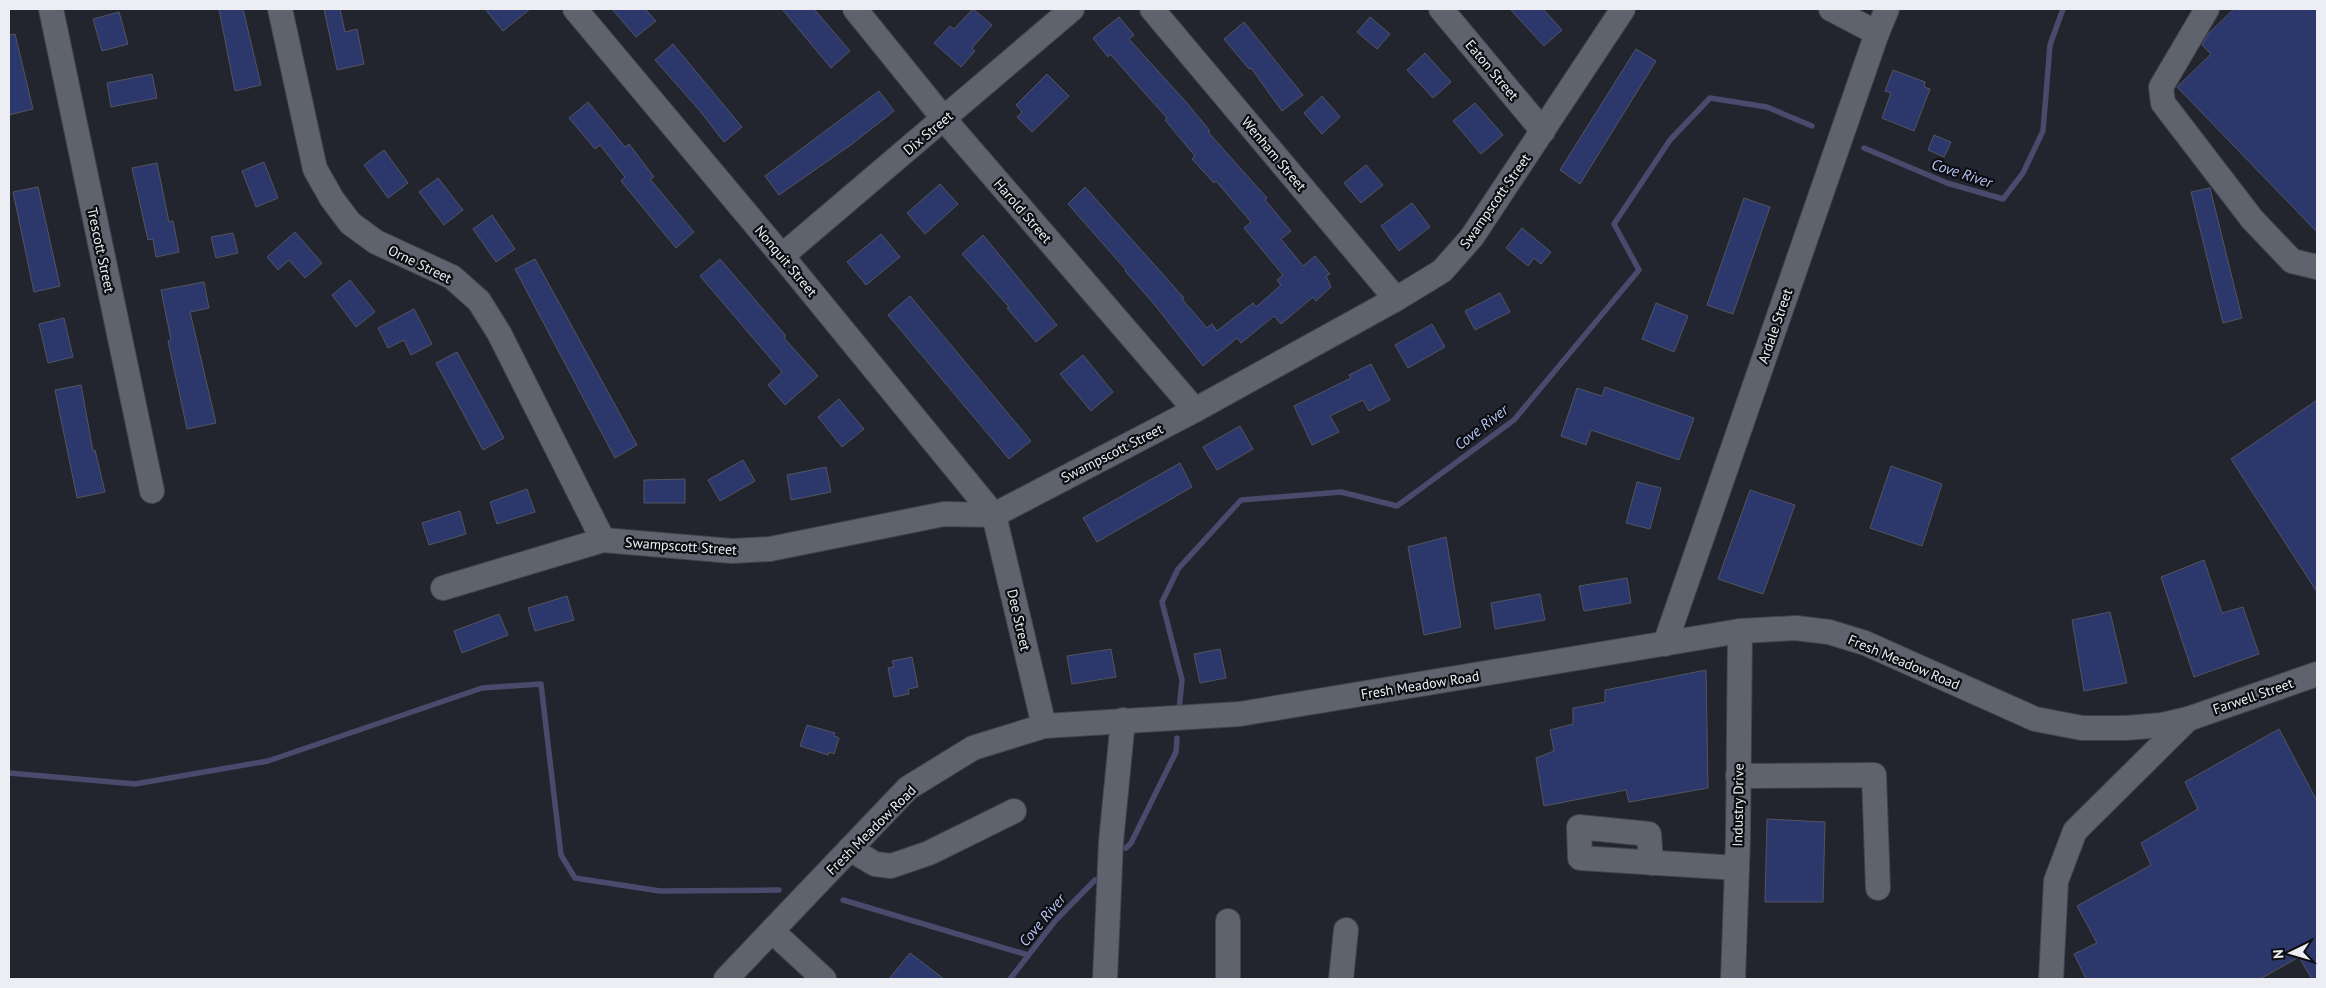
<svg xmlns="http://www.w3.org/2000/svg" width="2326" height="988" viewBox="0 0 2326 988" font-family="'PT Sans',sans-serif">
<rect width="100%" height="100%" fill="#22252e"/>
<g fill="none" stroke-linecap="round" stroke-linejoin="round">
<g stroke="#4a4a6d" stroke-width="5.5">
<path d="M1864,148L1947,183L2003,199L2023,173L2043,131L2050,45L2063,9"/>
<path d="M1179,710L1182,680L1162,602L1178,569L1241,500L1341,492L1397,506L1514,420L1639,270L1614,224L1670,140L1710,98L1767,107L1812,126"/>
<path d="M9,773L135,784L268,761L482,688L541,684L561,855L575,878L660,891L779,890"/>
<path d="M1126,848L1131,843L1176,752L1177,738"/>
<path d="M843,900L1028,955"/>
<path d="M1010,979L1055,921L1095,880"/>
</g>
</g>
<g fill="#2c386b" stroke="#525560">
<path d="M219,9H243L261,85L235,91Z"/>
<path d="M324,9H340L345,32L357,29L364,64L337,70Z"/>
<path d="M485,9H530L503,31Z"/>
<path d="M612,9H645L656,21L636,37Z"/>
<path d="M782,9H814L850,51L831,68Z"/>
<path d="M973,9L992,25L972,48L975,51L961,67L934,43L950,26L954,29Z"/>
<path d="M1510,9H1543L1562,30L1544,46Z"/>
<path d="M2234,9H2317V232L2177,87L2211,54L2202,45L2208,34Z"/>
<path d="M119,12L128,44L102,51L93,19Z"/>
<path d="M1119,17L1134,35L1129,39L1186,102L1210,131L1208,132L1267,198L1265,200L1291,231L1281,239L1303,266L1315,256L1330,274L1326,276L1331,287L1316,301L1313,297L1281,324L1274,316L1241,343L1237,338L1203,366L1154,304L1125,271L1126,270L1068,204L1085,187L1184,298L1182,299L1207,328L1212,324L1217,331L1253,303L1256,307L1281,285L1277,280L1283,275L1244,228L1251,222L1216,181L1214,183L1192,159L1195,156L1165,120L1167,118L1110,54L1108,57L1093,38Z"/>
<path d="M1370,17L1390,34L1377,49L1357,32Z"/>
<path d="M1244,22L1303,95L1282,111L1251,68L1249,69L1224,39Z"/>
<path d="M15,34L33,109L9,115V35Z"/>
<path d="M673,44L742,127L724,142L700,111L655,60Z"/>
<path d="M1636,49L1656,61L1580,184L1560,170Z"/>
<path d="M1425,53L1451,82L1433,98L1407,70Z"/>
<path d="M1893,70L1925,82L1924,87L1930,89L1914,131L1882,118L1891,93L1885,91Z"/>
<path d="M152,74L157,98L111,107L107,83Z"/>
<path d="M1047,74L1069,96L1032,132L1017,117L1022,112L1016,105Z"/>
<path d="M879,91L894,111L852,144L779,195L765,176Z"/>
<path d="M1322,96L1340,117L1322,134L1304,113Z"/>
<path d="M588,102L625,147L629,144L654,177L650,179L694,232L676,248L621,181L625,177L600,145L595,149L569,118Z"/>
<path d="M1475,103L1503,135L1481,154L1453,121Z"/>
<path d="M1934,135L1951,142L1944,157L1928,150Z"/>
<path d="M384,150L408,183L388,198L364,165Z"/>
<path d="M264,162L278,198L256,207L242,171Z"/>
<path d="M157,163L169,222L173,221L179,252L156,257L153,239L148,240L132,168Z"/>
<path d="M1366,165L1383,185L1361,203L1344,183Z"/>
<path d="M438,178L463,210L444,225L419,192Z"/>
<path d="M940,184L958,204L925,234L907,213Z"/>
<path d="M38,187L60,286L34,292L13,192Z"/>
<path d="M2210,188L2242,318L2223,323L2191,192Z"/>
<path d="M1744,198L1770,207L1733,314L1707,305Z"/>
<path d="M1412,203L1430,227L1399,251L1381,226Z"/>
<path d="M492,215L515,249L496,262L473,229Z"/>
<path d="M1522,228L1551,252L1541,264L1534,258L1528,266L1506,248Z"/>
<path d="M295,232L322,263L305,278L289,260L278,270L267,257Z"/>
<path d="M233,233L238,253L216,258L211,237Z"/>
<path d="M881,234L900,257L866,285L847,262Z"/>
<path d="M983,235L1057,325L1036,342L1007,308L1009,307L962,254Z"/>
<path d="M535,259L637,445L615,458L515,269Z"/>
<path d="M720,259L786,336L784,338L818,376L785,405L768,385L782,372L700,276Z"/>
<path d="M350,280L375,312L356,327L332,295Z"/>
<path d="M204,282L209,308L190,312L216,423L187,429L168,341L171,340L161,290Z"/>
<path d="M1500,293L1510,312L1475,330L1465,311Z"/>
<path d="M910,296L1031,441L1009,459L888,315Z"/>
<path d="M1656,303L1688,316L1674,352L1642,339Z"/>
<path d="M414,309L432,344L411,355L404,340L388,348L378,328Z"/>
<path d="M64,318L73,357L48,363L39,324Z"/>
<path d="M1432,324L1445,347L1408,368L1395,345Z"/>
<path d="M457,352L504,438L483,450L436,363Z"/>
<path d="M1083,355L1113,392L1091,411L1060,374Z"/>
<path d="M1371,364L1390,400L1369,411L1363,400L1330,416L1339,432L1312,445L1294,406L1351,378L1349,375Z"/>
<path d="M81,385L93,451L95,450L105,492L77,498L55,390Z"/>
<path d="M1605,387L1694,418L1679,460L1591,430L1586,445L1561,436L1577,388L1602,396Z"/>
<path d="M839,399L864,429L842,447L818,417Z"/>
<path d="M2317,400V592L2231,459Z"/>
<path d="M1240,426L1253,449L1217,470L1203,447Z"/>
<path d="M743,460L755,481L720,501L708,480Z"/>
<path d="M1180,463L1192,487L1097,542L1083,518Z"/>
<path d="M1891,466L1942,484L1922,546L1870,528Z"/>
<path d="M826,467L831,492L791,500L787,475Z"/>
<path d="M685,479V503H644V480Z"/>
<path d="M1637,482L1661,488L1650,529L1626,523Z"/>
<path d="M527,489L535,512L497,524L490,502Z"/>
<path d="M1750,490L1795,505L1763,594L1718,579Z"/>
<path d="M460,511L466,534L429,545L422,523Z"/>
<path d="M1446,537L1461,627L1424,635L1408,547Z"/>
<path d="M2204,560L2222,613L2243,607L2259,654L2194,677L2161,577Z"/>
<path d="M1627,578L1631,603L1584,611L1579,586Z"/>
<path d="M1540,594L1545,620L1495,629L1491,603Z"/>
<path d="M567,596L574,620L535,631L528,608Z"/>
<path d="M2110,612L2127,683L2084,691L2072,620Z"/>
<path d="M499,614L508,635L462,653L454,631Z"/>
<path d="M1111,649L1116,677L1072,684L1067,656Z"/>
<path d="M1220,649L1226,678L1200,683L1194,654Z"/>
<path d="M912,657L918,687L908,689L909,694L894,697L888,668L894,667L892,661Z"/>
<path d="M1706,670L1708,788L1629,802L1626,790L1544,806L1536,758L1554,751L1550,730L1573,724V708L1605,702V690Z"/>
<path d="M807,725L835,733L834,736L839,738L834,754L829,752L828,755L800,746Z"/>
<path d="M2279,729L2317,801V979H2312L2299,957L2260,979H2086L2074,954L2097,943L2077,906L2151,865L2141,843L2198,809L2185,782Z"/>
<path d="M1767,819L1825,822L1823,902H1765Z"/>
<path d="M910,953L944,979H889Z"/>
</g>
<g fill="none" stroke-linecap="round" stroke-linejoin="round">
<defs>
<g id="minor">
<path d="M51,9L152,491"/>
<path d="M280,9L315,169L332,199L350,223L376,242L452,277L479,301L499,333L603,540"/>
<path d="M575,9L782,256L994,515L1044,726"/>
<path d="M855,9L944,119L1195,410"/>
<path d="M1152,9L1396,299"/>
<path d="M1441,9L1543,131"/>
<path d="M1831,9L1877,33"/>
<path d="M2207,9L2161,87L2163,103L2252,219L2292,261L2317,267"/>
<path d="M782,256L1072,9"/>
<path d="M443,588L603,540L732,551L770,549L944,514L994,515L1195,410L1396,299L1442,271L1472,237L1623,9"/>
<path d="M1665,644L1877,33L1887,9"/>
<path d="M1738,776L1874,775L1878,888"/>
<path d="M850,849L875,864L891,866L929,853L1014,811"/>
<path d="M1651,863L1649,834L1579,827L1580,858L1737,868"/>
<path d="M772,931L824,979"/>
<path d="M726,979L908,788L973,748L1044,726L1240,714L1740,631L1796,628L1829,632L1865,643L2035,719L2082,728H2126L2162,725L2188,719L2317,674"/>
<path d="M1105,979L1111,842L1123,720"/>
<path d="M1228,979V921"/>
<path d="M1341,979L1346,930"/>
<path d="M1733,979L1738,838L1740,631"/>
<path d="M2051,979L2056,881L2075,831L2188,719"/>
</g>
</defs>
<use href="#minor" stroke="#41444b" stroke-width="26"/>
<use href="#minor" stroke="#5f636e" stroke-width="24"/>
</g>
<g text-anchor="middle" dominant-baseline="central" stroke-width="4.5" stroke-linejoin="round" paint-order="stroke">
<g font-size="14" fill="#eceef4" stroke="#0d0e12">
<text transform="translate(1492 70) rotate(50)">Eaton Street</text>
<text transform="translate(928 133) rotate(-40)">Dix Street</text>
<text transform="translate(1274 154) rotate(50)">Wenham Street</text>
<text transform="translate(1495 201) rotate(-55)">Swampscott Street</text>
<text transform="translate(1023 211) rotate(49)">Harold Street</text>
<text transform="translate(101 250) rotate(78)">Trescott Street</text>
<text transform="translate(786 261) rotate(50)">Nonquit Street</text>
<text transform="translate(420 264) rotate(26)">Orne Street</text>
<text transform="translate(1775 326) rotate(-71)">Ardale Street</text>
<text transform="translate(1112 453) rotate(-27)">Swampscott Street</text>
<text transform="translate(681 546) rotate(4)">Swampscott Street</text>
<text transform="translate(1019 620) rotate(77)">Dee Street</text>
<text transform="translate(1904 662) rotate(23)">Fresh Meadow Road</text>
<text transform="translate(1420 685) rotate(-9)">Fresh Meadow Road</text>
<text transform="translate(2253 696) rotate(-19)">Farwell Street</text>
<text transform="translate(1738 805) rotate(-89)">Industry Drive</text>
<text transform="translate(871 830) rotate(-45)">Fresh Meadow Road</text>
</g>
<g font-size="15" font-style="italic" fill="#b7c6f7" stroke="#0d0e12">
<text transform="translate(1962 173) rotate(18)">Cove River</text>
<text transform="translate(1481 427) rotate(-38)">Cove River</text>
<text transform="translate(1042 920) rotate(-50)">Cove River</text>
</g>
</g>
<rect width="2326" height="988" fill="none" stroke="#eceef4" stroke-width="20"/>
<g transform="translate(2291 953) rotate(265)" stroke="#0d0e12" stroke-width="4" paint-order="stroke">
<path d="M0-4L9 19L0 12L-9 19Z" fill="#eceef4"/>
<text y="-8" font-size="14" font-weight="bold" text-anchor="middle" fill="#eceef4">N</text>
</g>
</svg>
